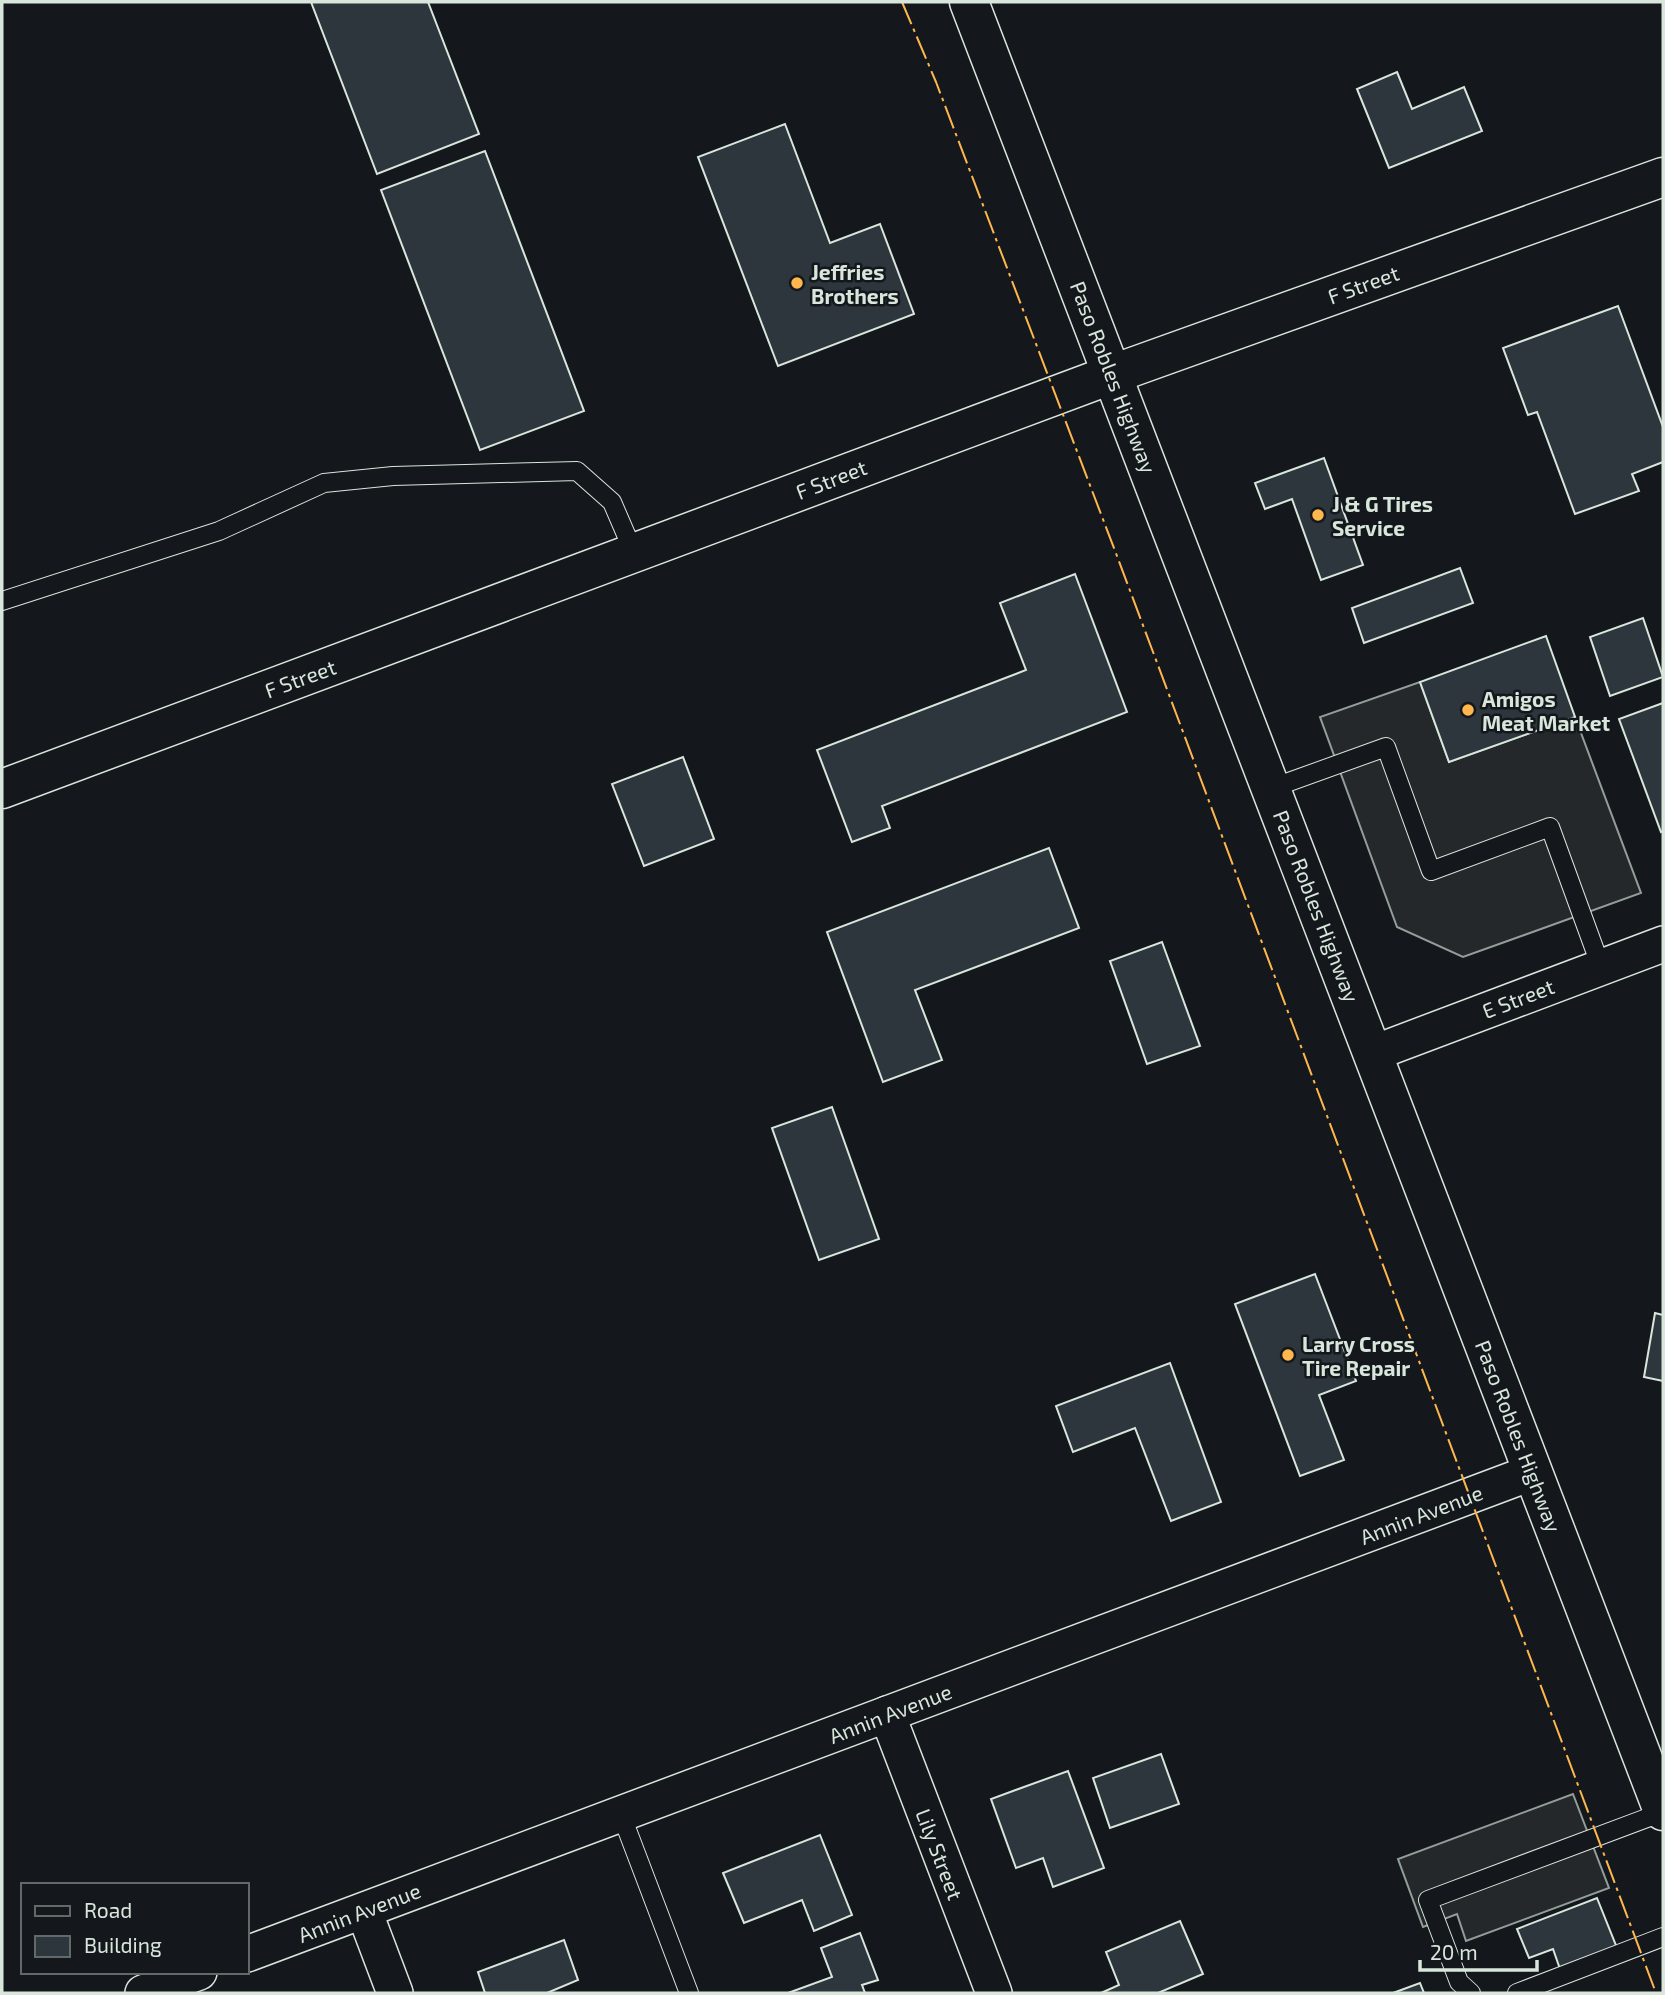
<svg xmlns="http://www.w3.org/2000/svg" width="1665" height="1995" viewBox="0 0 1665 1995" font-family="'Exo 2',sans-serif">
<rect width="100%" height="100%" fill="#14181c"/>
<g fill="#24282b" stroke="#939e99" stroke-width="2">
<path d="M1420,682L1449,762L1575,717L1641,893L1463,957L1397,927L1320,717Z"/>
<path d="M1573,1794L1609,1888L1466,1941L1457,1914L1423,1927L1398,1859Z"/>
</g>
<g fill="#2c363c" stroke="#d8e6dc" stroke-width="2">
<path d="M311,2H428L479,134L377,174Z"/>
<path d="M1397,72L1412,109L1464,87L1482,131L1389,168L1357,89Z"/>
<path d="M785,124L830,243L880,224L914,314L778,366L698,157Z"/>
<path d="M485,151L584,411L480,450L381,190Z"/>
<path d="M1618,306L1663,427V462L1632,474L1639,491L1575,514L1537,412L1528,415L1503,348Z"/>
<path d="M1324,458L1363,565L1321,580L1292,499L1265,509L1255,483Z"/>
<path d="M1460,568L1473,603L1364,643L1352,608Z"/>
<path d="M1075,574L1127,712L882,806L890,828L852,842L817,750L1026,670L1000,603Z"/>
<path d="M1643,618L1663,677L1610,696L1590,637Z"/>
<path d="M1546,636L1575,717L1449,762L1420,682Z"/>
<path d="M1663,703V831L1661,832L1619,719Z"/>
<path d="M683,757L714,839L644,866L612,784Z"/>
<path d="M1049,848L1079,928L915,990L942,1060L883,1082L827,932Z"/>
<path d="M1162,942L1200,1046L1147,1064L1110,961Z"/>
<path d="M832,1107L879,1239L819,1260L772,1128Z"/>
<path d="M1315,1274L1356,1381L1319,1395L1344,1460L1300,1476L1235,1304Z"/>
<path d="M1655,1313L1663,1315V1381L1644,1377Z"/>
<path d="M1170,1363L1221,1502L1171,1521L1135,1428L1073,1452L1056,1406Z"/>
<path d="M1161,1754L1179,1804L1110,1828L1093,1778Z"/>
<path d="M1068,1771L1104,1868L1053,1887L1043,1858L1016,1868L991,1799Z"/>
<path d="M820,1835L852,1915L814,1931L802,1900L744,1923L723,1873Z"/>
<path d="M1597,1898L1617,1948L1560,1969L1553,1949L1529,1958L1517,1929Z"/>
<path d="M1180,1921L1203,1974L1158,1993H1101L1119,1985L1106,1952Z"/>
<path d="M860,1933L878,1980L862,1985L865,1993H788L832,1977L821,1948Z"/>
<path d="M564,1940L578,1980L547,1993H485L478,1972Z"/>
<path d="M1420,1983L1424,1993H1393Z"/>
</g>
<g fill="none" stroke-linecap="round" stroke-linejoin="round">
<defs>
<g id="service">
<path d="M2,601L219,531L324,483L393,476L577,471L612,502L634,553"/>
<path d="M1272,788L1386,747L1431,871L1550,827L1601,967"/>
<path d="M621,1814L689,1993"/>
<path d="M1471,1993L1459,1982L1428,1900L1663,1812"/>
<path d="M1517,1993L1663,1937"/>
</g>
<g id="minor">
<path d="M1374,1053L1663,944"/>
<path d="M887,1714L994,1993"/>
<path d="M364,1911L395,1993"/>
<path d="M247,1954L1533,1472"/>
<path d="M143,1993L199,1972"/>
</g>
<path id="tertiary" d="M2,789L1113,374"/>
<path id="primary" d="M1113,374L1663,177"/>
<path id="trunk" d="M969,2L1663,1811"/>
</defs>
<use href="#service" stroke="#d8e6dc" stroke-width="20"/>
<use href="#minor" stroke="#d8e6dc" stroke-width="38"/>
<use href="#tertiary" stroke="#d8e6dc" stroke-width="41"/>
<use href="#primary" stroke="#d8e6dc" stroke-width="41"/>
<use href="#trunk" stroke="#d8e6dc" stroke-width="41"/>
<use href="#service" stroke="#14181c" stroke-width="18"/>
<use href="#minor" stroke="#14181c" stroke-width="35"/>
<use href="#tertiary" stroke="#14181c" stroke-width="38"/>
<use href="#primary" stroke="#14181c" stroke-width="38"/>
<use href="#trunk" stroke="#14181c" stroke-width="38"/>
<path stroke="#ffb74d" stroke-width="2" stroke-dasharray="24 5 3.5 5" stroke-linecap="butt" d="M902,2L936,82L1117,556L1656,1993"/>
</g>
<g fill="#ffb74d" stroke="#14181c" stroke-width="2.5">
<circle cx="797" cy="283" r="7"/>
<circle cx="1318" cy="515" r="7"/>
<circle cx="1468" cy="710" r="7"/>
<circle cx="1288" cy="1355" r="7"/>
</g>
<g text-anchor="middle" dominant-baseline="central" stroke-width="5" stroke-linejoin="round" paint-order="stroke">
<g font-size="21" font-weight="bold" fill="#d8e6dc" stroke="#14181c" text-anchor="start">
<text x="811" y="271">Jeffries<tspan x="811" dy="24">Brothers</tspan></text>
<text x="1332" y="503">J &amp; G Tires<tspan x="1332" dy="24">Service</tspan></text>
<text x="1482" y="698">Amigos<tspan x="1482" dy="24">Meat Market</tspan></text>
<text x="1302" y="1343">Larry Cross<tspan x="1302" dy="24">Tire Repair</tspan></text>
</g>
<g font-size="21" fill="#d8e6dc" stroke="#14181c">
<text transform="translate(1363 284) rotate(-20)">F Street</text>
<text transform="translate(1114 377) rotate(69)">Paso Robles Highway</text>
<text transform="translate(831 479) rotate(-21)">F Street</text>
<text transform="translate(300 678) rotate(-20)">F Street</text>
<text transform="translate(1317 906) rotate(69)">Paso Robles Highway</text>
<text transform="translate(1518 998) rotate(-21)">E Street</text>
<text transform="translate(1519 1436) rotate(69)">Paso Robles Highway</text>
<text transform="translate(1421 1514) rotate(-21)">Annin Avenue</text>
<text transform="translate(890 1713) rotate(-21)">Annin Avenue</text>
<text transform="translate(940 1854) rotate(69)">Lily Street</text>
<text transform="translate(359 1912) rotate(-21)">Annin Avenue</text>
</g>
</g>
<rect width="1665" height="1995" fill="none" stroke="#d8e6dc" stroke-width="7"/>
<rect x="21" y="1883" width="228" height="91" fill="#14181c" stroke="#626a69" stroke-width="2"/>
<rect x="35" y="1906" width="35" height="10" fill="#14181c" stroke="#626a69" stroke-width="2"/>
<text x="84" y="1918" font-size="21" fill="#d8e6dc">Road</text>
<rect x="35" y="1936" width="35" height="21" fill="#2c363c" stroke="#626a69" stroke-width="2"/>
<text x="84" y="1953" font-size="21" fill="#d8e6dc">Building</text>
<path d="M1420 1960v10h117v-10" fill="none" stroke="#d8e6dc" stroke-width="3.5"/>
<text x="1430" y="1960" font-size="21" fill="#d8e6dc" stroke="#14181c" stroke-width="5" paint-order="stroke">20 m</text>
</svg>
